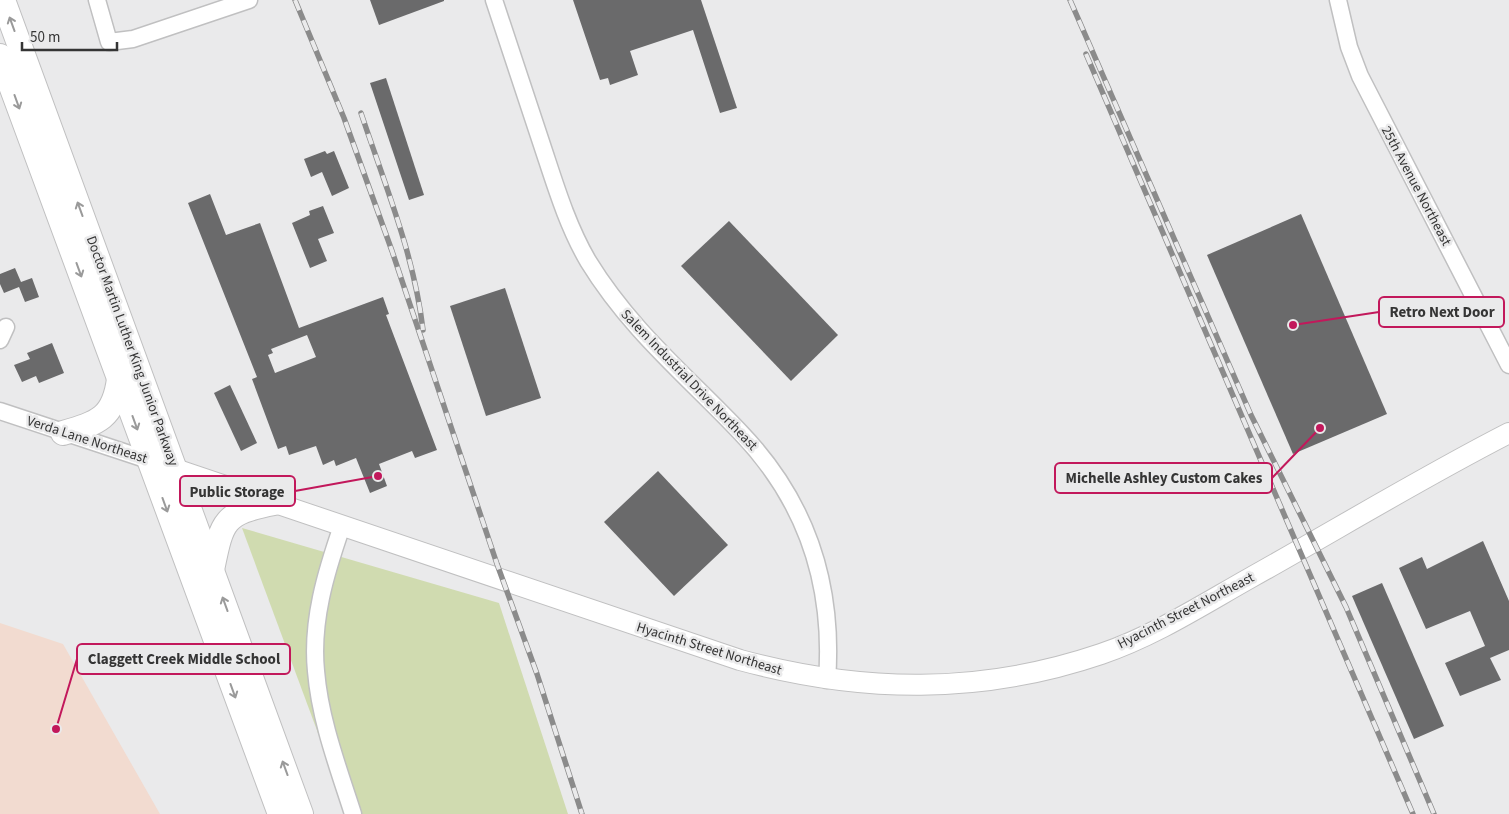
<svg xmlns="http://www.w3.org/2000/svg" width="1509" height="814" viewBox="0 0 1509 814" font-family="'Source Sans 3',sans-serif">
<rect width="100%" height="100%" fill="#eaeaeb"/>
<path fill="#f2dbd0" d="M0,623L63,644L160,814H0Z"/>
<path fill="#d0dbb0" d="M242,528L499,603L568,814H348Z"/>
<g fill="#6a6a6b" fill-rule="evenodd">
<path d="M370,0H444V1L379,25Z"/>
<path d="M573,0H701L737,108L720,113L693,30L630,51L638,75L610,85L608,78L600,80Z"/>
<path d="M386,78L424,195L409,200L370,83Z"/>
<path d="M325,151L327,154L334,151L349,188L332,196L322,172L311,177L304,159Z"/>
<path d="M210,194L226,235L260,223L299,328L383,297L389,314L386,315L437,450L415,458L412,451L379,464L387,486L370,493L356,458L336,466L334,460L323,465L316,446L289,455L286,446L278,449L252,379L257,377L188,203ZM307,335L316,357L275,373L268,355L273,353L271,349Z"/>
<path d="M323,206L334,233L318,239L327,261L310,268L292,223L310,215L309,211Z"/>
<path d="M1301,214L1387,414L1293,454L1207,255Z"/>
<path d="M729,221L838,335L791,381L681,266Z"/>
<path d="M15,268L21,282L32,278L39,297L25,302L19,287L4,293L0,284V274Z"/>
<path d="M505,288L541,398L486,416L450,306Z"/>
<path d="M52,343L64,373L39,383L36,376L22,382L14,365L30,359L27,353Z"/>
<path d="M230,385L257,443L241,451L214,393Z"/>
<path d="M658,471L728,545L674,596L604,522Z"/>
<path d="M1483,541L1509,601V650L1490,658L1501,680L1460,696L1445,663L1485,646L1470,611L1426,629L1399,568L1422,557L1427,569Z"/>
<path d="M1382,583L1444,726L1414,739L1352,596Z"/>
</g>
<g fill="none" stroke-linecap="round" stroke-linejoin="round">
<defs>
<g id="minor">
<path d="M97,0L109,42L133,39L249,0"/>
<path d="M494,0C510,48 526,97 542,145C555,184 567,225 588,261C631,331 686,375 741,433C807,502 834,586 827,680"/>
<path d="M1338,0L1349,47L1360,76L1509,365"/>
<path d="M0,340L6,327"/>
<path d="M0,411L148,460"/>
<path d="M342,526C326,572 311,621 316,671C320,720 338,767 353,814"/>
</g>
<path id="major" d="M163,465L740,660C862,693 980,695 1101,654C1154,636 1202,605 1250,578C1336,530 1421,478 1509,433"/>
<g id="highway">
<path d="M3,0L301,814"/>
<path d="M0,56L280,814"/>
<path d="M63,433C98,423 114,418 119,379"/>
<path d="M212,570C222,521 223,513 274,503"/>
</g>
</defs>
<use href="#minor" stroke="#c0c0c1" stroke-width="19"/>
<use href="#major" stroke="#c0c0c1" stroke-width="22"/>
<use href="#highway" stroke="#c0c0c1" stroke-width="26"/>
<use href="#minor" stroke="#fff" stroke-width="16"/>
<use href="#major" stroke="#fff" stroke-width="20"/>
<use href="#highway" stroke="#fff" stroke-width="24"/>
<defs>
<g id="rail">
<path d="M295,0L344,118L392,251L497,564L537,674L582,814"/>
<path d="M1070,0L1251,415L1346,607L1434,814"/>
<path d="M1086,54L1413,814"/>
<path d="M361,113C385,185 414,254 423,330"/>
</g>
</defs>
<use href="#rail" stroke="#8b8b8b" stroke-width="5.5"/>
<use href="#rail" stroke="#eaeaeb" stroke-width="4" stroke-dasharray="11" stroke-linecap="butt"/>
</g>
<defs><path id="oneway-shaft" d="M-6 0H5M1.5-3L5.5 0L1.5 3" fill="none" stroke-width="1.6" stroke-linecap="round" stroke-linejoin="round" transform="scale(1.25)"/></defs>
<g stroke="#9a9a9a">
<use href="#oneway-shaft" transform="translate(12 24) rotate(-110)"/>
<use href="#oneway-shaft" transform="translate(17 102) rotate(70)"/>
<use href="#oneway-shaft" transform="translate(80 209) rotate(-110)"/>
<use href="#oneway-shaft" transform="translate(79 270) rotate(70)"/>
<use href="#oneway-shaft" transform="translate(135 423) rotate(70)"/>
<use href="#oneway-shaft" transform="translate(165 505) rotate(70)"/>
<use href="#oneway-shaft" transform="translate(225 604) rotate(-110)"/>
<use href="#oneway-shaft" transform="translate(233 691) rotate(70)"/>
<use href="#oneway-shaft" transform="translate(285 768) rotate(-110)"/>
</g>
<g text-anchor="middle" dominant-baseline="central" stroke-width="5" stroke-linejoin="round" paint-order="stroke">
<g font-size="14" fill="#353535" stroke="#eaeaeb">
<text transform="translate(1416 186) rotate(62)">25th Avenue Northeast</text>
<text transform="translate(132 351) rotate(70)">Doctor Martin Luther King Junior Parkway</text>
<text transform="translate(689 380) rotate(46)">Salem Industrial Drive Northeast</text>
<text transform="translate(87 440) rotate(18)">Verda Lane Northeast</text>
<text transform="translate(1186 611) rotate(-27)">Hyacinth Street Northeast</text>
<text transform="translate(709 649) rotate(17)">Hyacinth Street Northeast</text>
</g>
</g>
<path fill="none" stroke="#c2185b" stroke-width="2" d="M1293 325L1379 312M1320 428L1272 478M378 476L295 491M56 729L77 659"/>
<g fill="#c2185b" stroke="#eaeaeb" stroke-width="2">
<circle cx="1293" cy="325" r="5"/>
<circle cx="1320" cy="428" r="5"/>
<circle cx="378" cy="476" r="5"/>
<circle cx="56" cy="729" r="5"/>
</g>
<g fill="#eaeaeb" stroke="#c2185b" stroke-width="2">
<rect x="1379" y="297" width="125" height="30" rx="5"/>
<rect x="1055" y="463" width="217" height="30" rx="5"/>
<rect x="180" y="476" width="115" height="30" rx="5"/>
<rect x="77" y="644" width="213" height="30" rx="5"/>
</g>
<g font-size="15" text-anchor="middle" font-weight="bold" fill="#353535">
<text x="1442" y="317">Retro Next Door</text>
<text x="1164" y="483">Michelle Ashley Custom Cakes</text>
<text x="237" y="497">Public Storage</text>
<text x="184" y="664">Claggett Creek Middle School</text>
</g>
<path d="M22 42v8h95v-8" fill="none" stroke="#353535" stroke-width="2.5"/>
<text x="30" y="42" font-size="15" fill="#353535" stroke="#eaeaeb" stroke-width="4" paint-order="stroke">50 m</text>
</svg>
